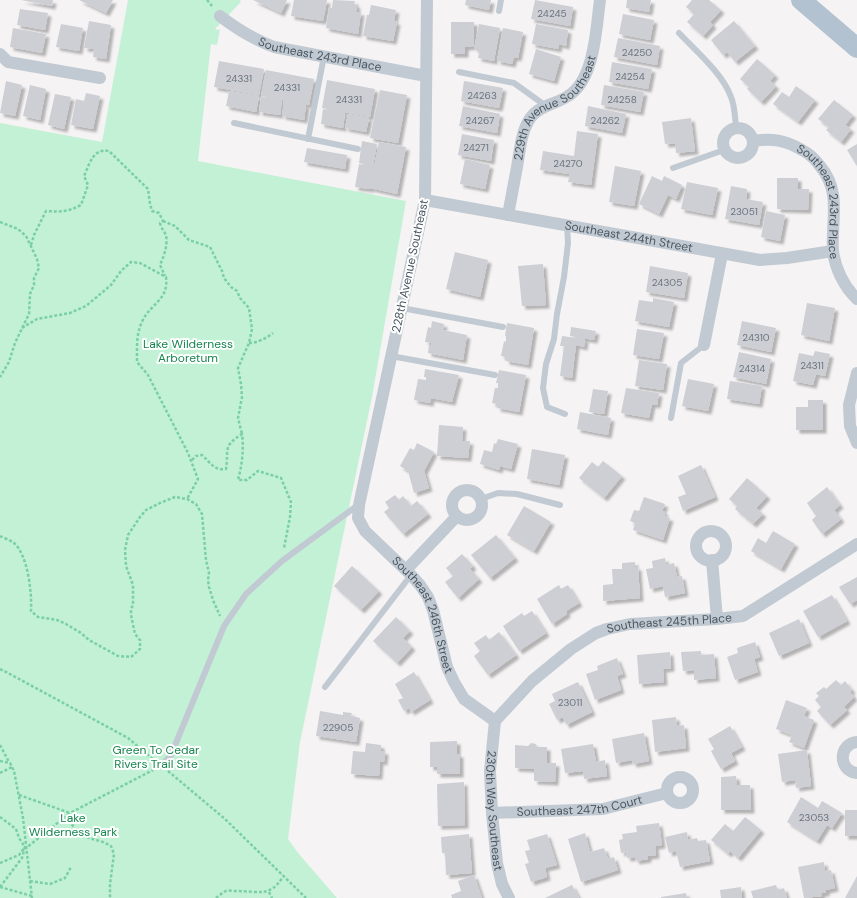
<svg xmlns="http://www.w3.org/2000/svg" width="857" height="898" viewBox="0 0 857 898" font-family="'DM Sans',sans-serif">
<defs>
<filter id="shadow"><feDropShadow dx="3.5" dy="3.5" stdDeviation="1" flood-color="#0004"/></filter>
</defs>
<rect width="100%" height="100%" fill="#f5f3f3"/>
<path fill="#c3f1d5" d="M128,0H240L241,2L215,29L220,30L217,45L211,44L198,161L406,201L372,397L300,742L288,839L298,853L337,898H0V123L102,142Z"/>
<g fill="#cdcfd5" filter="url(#shadow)">
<path d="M21,0H53L52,6Z"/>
<path d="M79,0H113L106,13Z"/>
<path d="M253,0H287L281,13Z"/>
<path d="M294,0H327L323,21L291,16Z"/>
<path d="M333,0L355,1L354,4L357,5L356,12H361L358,34L326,28L329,8H332Z"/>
<path d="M466,0H491L489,10L465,5Z"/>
<path d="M535,0L573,7L570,26L531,19Z"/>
<path d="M627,0H651L649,12L626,8Z"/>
<path d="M692,0H709L721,10L710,22L713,25L703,36L687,22L694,14L686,7Z"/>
<path d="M371,5L396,10L394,21L397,22L393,41L363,36L367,15H369Z"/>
<path d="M20,9L48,13L45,30L17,25Z"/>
<path d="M623,14L654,20L650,40L619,34Z"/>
<path d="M89,21L111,25L106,59L93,57L94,49L84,48Z"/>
<path d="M734,21L755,46L735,62L727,52L723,55L711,40Z"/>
<path d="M451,22H474V46L465,47V54H451Z"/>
<path d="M61,24L83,28L79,51L56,47Z"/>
<path d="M479,24L500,28L494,61L478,58L480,49H474Z"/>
<path d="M536,24L568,30L566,46L559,44L558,49L532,44Z"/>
<path d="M13,28L46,34L42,53L10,47Z"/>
<path d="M503,28L523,32L518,58L514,57L512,64L497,61Z"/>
<path d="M618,38L660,46L657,65L614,57Z"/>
<path d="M536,49L561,57L554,81L529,74Z"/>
<path d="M757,59L775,75L770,81L776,86L761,102L747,89L749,87L740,79Z"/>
<path d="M219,61L264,69L259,95L214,87Z"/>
<path d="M612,62L652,69L648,89L609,82Z"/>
<path d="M266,70L314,79L309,105L261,96Z"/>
<path d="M327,80L375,89L370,117L322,108Z"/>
<path d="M6,81L22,85L15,116L0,113Z"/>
<path d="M464,81L503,88L499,108L461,101Z"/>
<path d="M30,85L46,89L40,120L23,116Z"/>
<path d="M604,85L644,92L640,112L601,105Z"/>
<path d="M796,86L815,100L798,122L773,104L782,92L789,97Z"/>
<path d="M380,90L407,95L398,143L370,138Z"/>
<path d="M229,91L259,96L256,112L226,106Z"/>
<path d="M86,93L100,96L93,129L71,125L76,99L84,101Z"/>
<path d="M55,94L71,97L64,129L48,125Z"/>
<path d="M261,97L282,100L280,115L259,112Z"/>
<path d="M834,100L853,115L845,125L851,129L841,142L826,130L829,127L818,119Z"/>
<path d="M284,101L306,105L304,120L282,116Z"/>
<path d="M463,106L500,114L497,133L459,126Z"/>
<path d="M588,106L626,114L622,133L585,126Z"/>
<path d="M323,109L345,113L343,128L321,124Z"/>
<path d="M348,114L369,118L366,132L345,128Z"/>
<path d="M691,118L695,151L676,153L675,143L665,144L662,122Z"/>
<path d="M577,131L598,134L591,185L568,182L570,174L540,170L543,151L574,156Z"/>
<path d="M462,134L494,140L491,161L458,155Z"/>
<path d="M362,141L377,144L373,166L359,163Z"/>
<path d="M379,142L406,147L397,194L370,188Z"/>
<path d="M857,144V166L847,150Z"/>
<path d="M307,148L347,155L345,169L304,162Z"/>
<path d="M465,159L490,165L485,189L460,184Z"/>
<path d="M359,164L374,167L370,189L355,187Z"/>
<path d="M615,166L641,171L634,206L609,202Z"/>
<path d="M652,176L662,181L664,176L682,185L676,199L668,195L659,214L639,204Z"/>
<path d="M777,178H798V189H809L808,210L777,209Z"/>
<path d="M687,182L718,188L712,215L681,209Z"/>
<path d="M731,186L747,189L746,199L763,202L759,225L725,219Z"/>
<path d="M766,211L785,215L780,241L761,237Z"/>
<path d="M455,252L488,260L480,297L446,289Z"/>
<path d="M543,264L546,305L522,306L518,266Z"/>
<path d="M650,266L688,273L684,298L646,292Z"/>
<path d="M653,298L674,302L669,327L635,321L639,300L653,302Z"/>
<path d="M807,303L835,308L829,341L801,335Z"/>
<path d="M432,321L444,324L443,330L467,335L463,360L428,353L429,345H431L432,343L425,342L428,327L431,328Z"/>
<path d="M742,321L776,328L771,352L737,345Z"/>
<path d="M507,323L534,328L528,365L506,361V357L501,356L504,341L506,342V336H505Z"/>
<path d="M571,327L596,331L594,340L570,336Z"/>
<path d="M637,329L664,333L659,359L633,355Z"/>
<path d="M562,336L585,339L584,347L576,345L572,378L560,376L564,346H560Z"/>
<path d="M815,351L830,354L825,376L816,374L813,385L793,381L799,353L813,356Z"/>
<path d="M739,352L771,359L766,384L733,377Z"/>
<path d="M639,360L667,364L663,390L635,386Z"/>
<path d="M425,369L459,375L452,402L431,398L430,403L414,400L418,379L426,380V377H424Z"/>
<path d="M499,370L526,375L519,412L497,408L498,404L492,403L495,388H498V383H496Z"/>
<path d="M688,379L714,384L708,411L682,406Z"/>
<path d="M730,381L762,386L759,404L727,399Z"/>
<path d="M626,388L659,393L657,405L652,404L649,418L621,413Z"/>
<path d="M593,389L608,391L604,414L589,412Z"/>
<path d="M808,400H823V430H796V407H808Z"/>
<path d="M580,412L611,418L608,435L577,429Z"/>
<path d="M439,425L463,427L462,441H470L468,458L437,456Z"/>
<path d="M498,439L518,444L511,469L500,466L499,470L480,464L484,450L492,452L494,443L496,444Z"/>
<path d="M417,443L434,452L424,471L429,488L414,493L408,471L400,466L410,448L414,450Z"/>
<path d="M532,449L565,455L559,485L527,479Z"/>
<path d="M603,461L622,476L604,498L579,478L592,462L598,467Z"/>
<path d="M701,465L715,497L683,511L678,497L686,494L678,476Z"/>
<path d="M747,478L767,496L756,508L763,514L753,524L735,509L737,506L729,499Z"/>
<path d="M827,487L840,505L834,510L841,519L822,534L812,520L816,516L807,503Z"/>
<path d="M395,495L399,500L403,496L411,506L417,501L428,514L403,534L384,512L389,508L385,502Z"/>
<path d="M644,497L665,504L662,511L665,512L664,516L670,518L663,540L633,530L635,523L630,521L634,510L639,511Z"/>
<path d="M524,506L551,522L534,551L507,535Z"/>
<path d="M773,531L795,544L781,569L751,551L758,538L766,543Z"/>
<path d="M496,535L515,558L490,578L471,555Z"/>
<path d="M462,554L473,566L470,569L479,579L458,598L445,582L453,576L446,568Z"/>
<path d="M665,558L666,565L674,563L677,577L682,576L685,593L665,597L663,586L650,589L646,569L653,568L652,561Z"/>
<path d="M635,562V567H638L640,598L603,601V585L613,584L612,569H622V563Z"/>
<path d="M352,566L379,591L361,610L334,586Z"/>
<path d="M857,577V600L850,604L839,587Z"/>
<path d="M559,585L561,589L568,585L579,603L566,611L567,614L552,624L537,599Z"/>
<path d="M832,595L847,621L818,637L803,611Z"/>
<path d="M532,611L546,633L519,651L503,626L522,613L524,616Z"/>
<path d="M396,617L410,631L403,638L412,647L397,663L373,641Z"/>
<path d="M799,619L809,643L779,656L769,633Z"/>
<path d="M499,632L516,655L488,675L474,656L480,651L474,643L486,635L489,640Z"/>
<path d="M755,642L760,657L754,659L758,672L735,680L727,657L738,653L737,648Z"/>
<path d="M701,651V655L714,654L716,678L694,680V670L683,671L681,652Z"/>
<path d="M670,652L671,668L663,669L664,682L639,684L637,655Z"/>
<path d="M617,658L623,674L617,676L621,690L595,700L586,674L598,670L597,666Z"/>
<path d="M414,672L430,700L411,712L409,708L404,711L398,700L403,698L395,684Z"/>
<path d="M836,680L841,685L845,681L852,690L850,692L854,697L844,707L847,710L830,725L817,711L821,707L815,700L819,696L816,693L824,687L826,689Z"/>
<path d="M578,682L592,712L566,725L563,717L557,720L549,704L555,701L552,694Z"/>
<path d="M786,700L807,708L804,716L814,720L804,748L789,742L792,735L776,729Z"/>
<path d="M320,711L343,715V712L352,713L351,716L360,718L356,742L316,736Z"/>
<path d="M676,717L677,726L684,725L686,748L655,752L652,720Z"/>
<path d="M730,726L742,747L731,753L735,761L721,769L711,751L714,749L708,739Z"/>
<path d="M644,733L649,761L633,764L632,760L616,763L612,739Z"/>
<path d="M457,741V754H460V774H437V767H430V742Z"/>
<path d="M366,743L381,745V751H385L384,762L380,761L379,776L351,774L353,751L365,752Z"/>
<path d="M531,743L536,744L537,747H547V763H556L555,782L534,781V769L515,768V745L528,746Z"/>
<path d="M593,744L596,762L605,760L607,776L584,779L583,771L565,773L561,749Z"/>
<path d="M807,750L811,786L796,788L795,780L782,782L778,754Z"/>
<path d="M736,776L737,785H750L751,810H721V777Z"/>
<path d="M464,782L465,825L438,826L437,784Z"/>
<path d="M801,797L818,808L822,801L842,813L832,828L827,825L817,841L787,822Z"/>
<rect x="845" y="810" width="12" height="26"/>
<path d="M745,817L761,830L738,858L730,851L728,854L711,840L725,824L733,831Z"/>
<path d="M659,823L662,845L655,846L656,855L648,856V859L636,861L635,857L627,858L626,852L621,853L619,840L623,839L622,834L637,832L636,826Z"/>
<path d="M687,832L688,840L697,838L698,841L706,840L710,861L680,867L676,851L669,853L665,837Z"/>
<path d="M585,833L590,852L604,848L608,859L614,857L618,870L581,882L568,839Z"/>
<path d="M469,834L472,873L446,875L445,853H442L441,837Z"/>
<path d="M547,834L557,865L545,868L547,877L531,882L525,864L529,863L525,851L530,850L527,840Z"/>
<path d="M824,862L825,871L831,870L835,888L826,890V893H821L822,896L804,898L798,867Z"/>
<path d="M474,875L482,898H452L451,895L461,891L458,881Z"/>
<path d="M857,876V898H845Z"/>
<path d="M572,885L579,898H545Z"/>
<path d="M776,885L778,890L784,888L787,898H753L751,891Z"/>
<path d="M741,887L742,898H721L720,890Z"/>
<path d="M686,893L687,898H661V897Z"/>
</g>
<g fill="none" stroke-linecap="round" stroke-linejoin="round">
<g stroke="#7ad0a6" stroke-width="2.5" stroke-dasharray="3 2" stroke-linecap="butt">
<path d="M207,0L212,6"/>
<path d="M163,221L175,226L189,240L210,247L222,271L224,278L231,287L237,291L240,298L249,308L252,329L249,343L238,368L241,384L242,397L238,418L242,434"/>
<path d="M0,222L18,229L26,236L37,259L39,268L34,278V285L30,294L29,314L15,343L9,362L0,377"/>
<path d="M31,245L34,235L46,211C60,212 68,212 81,205L88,185L84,176C90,163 93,148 109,151L148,189L150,204L152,211L159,213L163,221L160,223C161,228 164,231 166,235C168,245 164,256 160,265L165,276"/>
<path d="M22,328L37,319L70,313L86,306L111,285L121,271L131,262L140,263L166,277C169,301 150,303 142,322C136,334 137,348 137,362L148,375L188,453L198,479L187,499"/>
<path d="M249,343C257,343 267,338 273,333"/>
<path d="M192,460L196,456L202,455C210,462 214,471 226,469C229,449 222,447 242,434C244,450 242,465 238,480H247L258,471L281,478L291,502L290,517L284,548"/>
<path d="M0,536C4,538 10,540 14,543C28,555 32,593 31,611L38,617L57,620L66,624L81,633L89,640L118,656L131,657L140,649V640L135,634L131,615V609L133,605V585L126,566L125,550L128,535L140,517L146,510L160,503L175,497L187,499L196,504L202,514L206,560L209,573L208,580L209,587L213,600L220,616"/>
<path d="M0,669L8,673L128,738L155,761"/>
<path d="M0,745L9,762"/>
<path d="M0,761L10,763L14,771L23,818L32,898"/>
<path d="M168,771L225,819L306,898"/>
<path d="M0,773L12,767"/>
<path d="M19,795L70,813"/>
<path d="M0,817L16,829L19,838L25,847L22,858L0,887"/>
<path d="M65,817L74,827L79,833L89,838L103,842L111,846L114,854L110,884V898"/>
<path d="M0,863L19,855L25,847L26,848L70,813L153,770"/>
<path d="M30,881L50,884L65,878L71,867"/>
<path d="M0,887L32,896"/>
<path d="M269,892L272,898"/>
<path d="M216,898C219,896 223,892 226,891C229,890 233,891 236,891C259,891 269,898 283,877"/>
</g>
<g stroke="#c1cad2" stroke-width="6">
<path d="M499,11L501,0"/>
<path d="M679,33C696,51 723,74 731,97C735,106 735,118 736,128"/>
<path d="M459,72L514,83L546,106"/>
<path d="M234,123L358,149"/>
<path d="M308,139L324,56"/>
<path d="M673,168L724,150"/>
<path d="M402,308L503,327"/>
<path d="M391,356L495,375"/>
<path d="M565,414L547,407L543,388L546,364L554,339L557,314L564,277L568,243L567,224"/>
<path d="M671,418L681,363L704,345"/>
<path d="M481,499L498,493L517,494L560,505"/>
<path d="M325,687L411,575"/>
<path d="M161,766L171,755L224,626L246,594L282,561L358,505"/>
</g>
<g stroke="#c1cad2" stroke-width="12">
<path id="s1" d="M427,0L425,200L359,505L358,518L365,531L411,575L420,585L428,597L433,610L447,667L454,682L464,699L495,721"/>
<path id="s2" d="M220,16C238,30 253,39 274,47L426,76"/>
<path d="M0,54L8,62L100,78"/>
<circle cx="738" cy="143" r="15"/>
<path id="s3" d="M753,141C772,138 785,140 802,150C810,154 815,159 820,166C842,192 831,220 833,251C835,268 844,287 857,299"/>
<path id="s4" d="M425,200L760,260L787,258L833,251"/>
<path id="s5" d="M508,215C511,199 514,183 517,167C520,150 521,131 531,117C540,105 557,104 568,96C595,80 596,28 600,0"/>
<path d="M704,345L722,254"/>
<path d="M857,373L849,405L850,426L857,443"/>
<circle cx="467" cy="505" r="15"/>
<circle cx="711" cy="546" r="15"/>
<path d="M712,560L717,619"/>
<path d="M406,570L457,516"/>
<path id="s6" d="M495,721L532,681L571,649L596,633L607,629L630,624L717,619L743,616L857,544"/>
<path id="s7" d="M495,721L490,771L492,813L497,863L502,884L509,898"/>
<path d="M857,742C838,744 838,771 857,773"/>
<circle cx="680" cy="790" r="13"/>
<path id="s8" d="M492,813L603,809L667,793"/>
</g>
<path stroke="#b3c2d1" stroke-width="20" d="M801,0L857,48"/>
</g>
<g text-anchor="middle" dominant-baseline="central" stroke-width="4" stroke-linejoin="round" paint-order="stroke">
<g font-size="10" fill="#6b747e">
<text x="552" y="13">24245</text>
<text x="637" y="52">24250</text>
<text x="630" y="76">24254</text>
<text x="239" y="78">24331</text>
<text x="287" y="87">24331</text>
<text x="482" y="95">24263</text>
<text x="349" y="99">24331</text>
<text x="622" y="99">24258</text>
<text x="480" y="120">24267</text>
<text x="605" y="120">24262</text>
<text x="476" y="147">24271</text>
<text x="568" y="163">24270</text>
<text x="744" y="211">23051</text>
<text x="667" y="282">24305</text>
<text x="756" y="337">24310</text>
<text x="812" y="365">24311</text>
<text x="752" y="368">24314</text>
<text x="570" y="702">23011</text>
<text x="338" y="727">22905</text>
<text x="814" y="817">23053</text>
</g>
<g font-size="12" fill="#4a5661" stroke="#fff">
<text stroke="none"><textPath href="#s2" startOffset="109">Southeast 243rd Place</textPath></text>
<text stroke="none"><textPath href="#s5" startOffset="124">229th Avenue Southeast</textPath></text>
<text stroke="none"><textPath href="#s3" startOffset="109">Southeast 243rd Place</textPath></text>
<text stroke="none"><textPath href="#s4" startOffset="207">Southeast 244th Street</textPath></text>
<text transform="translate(410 266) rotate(-78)">228th Avenue Southeast</text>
<text stroke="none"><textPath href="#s1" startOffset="645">Southeast 246th Street</textPath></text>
<text stroke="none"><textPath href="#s6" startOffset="209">Southeast 245th Place</textPath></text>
<text stroke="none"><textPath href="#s8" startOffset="88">Southeast 247th Court</textPath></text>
<text stroke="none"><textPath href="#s7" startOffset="90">230th Way Southeast</textPath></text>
</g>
<g font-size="12" fill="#17864f" stroke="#fff">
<text x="188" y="344">Lake Wilderness<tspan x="188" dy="14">Arboretum</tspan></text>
<text x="156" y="750">Green To Cedar<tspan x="156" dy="14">Rivers Trail Site</tspan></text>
<text x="73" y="818">Lake<tspan x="73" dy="14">Wilderness Park</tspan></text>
</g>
</g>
</svg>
